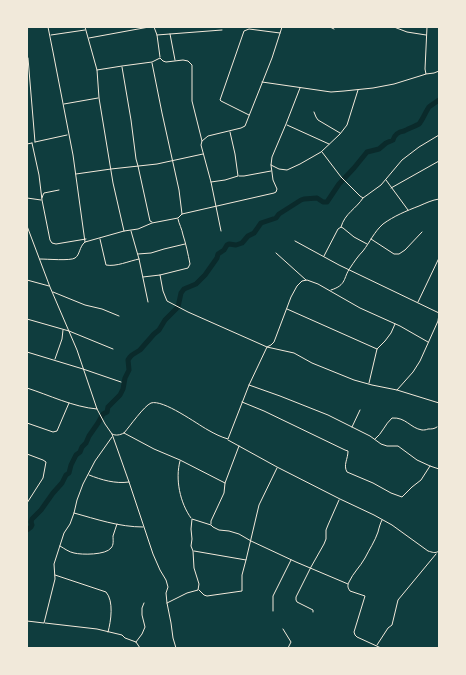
<svg xmlns="http://www.w3.org/2000/svg" width="466" height="675" viewBox="0 0 466 675" font-family="Montserrat,sans-serif">
<rect width="100%" height="100%" fill="#0f3d3e"/>
<g fill="none" stroke-linecap="round" stroke-linejoin="round">
<path stroke="#0a2a2b" stroke-width="5" d="M27,530L31,527L32,525L31,522L32,519L41,510L53,493L62,483L66,475L69,473L71,465L76,455L80,452L82,447L86,443L89,436L98,423L103,414L107,412L108,407L120,395L123,389L125,378L129,370L128,360L130,357L132,355L140,350L154,334L159,330L165,320L178,307L181,293L184,289L196,284L205,275L217,258L218,254L224,250L227,245L229,244L236,245L242,243L248,236L254,233L261,223L276,218L279,214L301,200L304,199L317,198L323,202H327L339,184L354,168L367,152L379,149L386,143L393,140C395,134 398,132 404,131C406,130 417,125 419,124C422,121 426,111 429,107C431,105 436,102 439,100"/>
<g stroke="#f1e9da" stroke-width="1">
<path d="M48,27L53,52L73,155L85,242"/>
<path d="M85,27L97,70L99,98L113,183L124,231"/>
<path d="M154,27L157,35L160,57"/>
<path d="M330,27L334,29"/>
<path d="M394,27L407,32L426,35"/>
<path d="M170,34L175,60"/>
<path d="M51,35L85,30"/>
<path d="M157,35L222,30"/>
<path d="M89,38L149,27"/>
<path d="M28,58L35,142"/>
<path d="M152,63L162,113L179,190L182,214"/>
<path d="M122,67L131,120L136,159L138,166L150,221L152,222"/>
<path d="M97,70L122,66L152,62L160,58L163,61L166,62L183,60L188,61L192,65V101L202,141L201,145L211,182L221,231"/>
<path d="M426,74L434,73L439,71"/>
<path d="M262,82L331,92L344,91L373,88L394,84L423,75L426,74L425,69L427,27"/>
<path d="M300,88L286,124L272,157L271,165L279,169L287,170L300,164L321,152L340,134L347,125L358,90"/>
<path d="M64,104L98,98"/>
<path d="M314,112L316,117L318,120L340,133"/>
<path d="M249,115L221,101L220,100L244,31L249,29L280,33"/>
<path d="M287,125L329,144"/>
<path d="M202,141L208,136L241,128L245,126L272,58L282,27"/>
<path d="M35,142L67,135"/>
<path d="M32,143L39,175L42,200L50,240L52,243L56,244L86,239"/>
<path d="M27,144L32,143"/>
<path d="M322,152L341,177L360,196L363,198L381,185L402,160L419,147L439,135"/>
<path d="M76,174L111,169L157,164L203,154"/>
<path d="M239,176H244L271,171"/>
<path d="M386,180L408,210"/>
<path d="M211,182L225,180L238,176L235,154L230,132"/>
<path d="M391,188L439,161"/>
<path d="M27,198L41,200"/>
<path d="M42,198L43,195L44,193L59,190"/>
<path d="M27,226L50,287L77,350L97,409L105,424L112,434L129,482L153,554L160,570L166,580L168,587L166,593L167,603L171,623L173,638L176,648"/>
<path d="M341,227C345,213 356,209 363,198"/>
<path d="M131,231L139,259L148,302"/>
<path d="M100,239L106,265C116,267 129,261 139,259"/>
<path d="M371,239L394,254H399L405,250L422,232"/>
<path d="M295,241L339,265L439,313"/>
<path d="M276,253L306,280"/>
<path d="M138,254L151,253L164,249L185,244"/>
<path d="M324,256L338,229L341,227L343,228L354,237L367,244"/>
<path d="M40,259C47,259 71,261 75,258C80,255 79,247 85,242L124,231L138,229L152,223L178,218L182,214L274,193L276,192L277,189L273,180L271,165"/>
<path d="M160,275L163,291L167,301L188,312L267,347L294,353L312,363L354,380L372,385L397,390L439,403"/>
<path d="M143,277L160,275L188,268L190,264C188,254 186,244 183,235C182,229 179,224 178,219"/>
<path d="M27,280L49,286"/>
<path d="M331,290C347,285 343,278 350,268C354,262 358,256 363,251C370,242 374,232 383,224C394,216 406,211 419,206C426,203 432,200 439,199"/>
<path d="M53,292L85,305L102,309L119,316"/>
<path d="M418,302L439,258"/>
<path d="M287,309L377,349"/>
<path d="M27,319L69,331L113,349"/>
<path d="M27,352L83,369L121,382"/>
<path d="M55,359L62,339L63,330"/>
<path d="M369,383L377,349L385,341L391,333L395,324"/>
<path d="M249,385L280,396L328,415L370,436L381,444L387,446H398L417,460L430,466L439,469"/>
<path d="M27,388C49,395 73,407 97,409"/>
<path d="M397,390L413,372L420,361L438,321L439,314"/>
<path d="M242,402L264,411L345,450L348,451C348,459 343,465 347,472L373,483L391,493L402,497L412,487L421,480L430,466"/>
<path d="M27,423L53,432L57,431L69,403"/>
<path d="M352,427L360,410"/>
<path d="M124,433L154,449L180,460L225,483"/>
<path d="M112,434C116,436 120,435 124,433C130,426 144,406 151,403C163,399 197,424 208,430C215,434 221,437 228,439L249,385L267,347L271,345L274,342L291,297L297,286L302,281L307,280L318,284L360,308L400,326L428,342"/>
<path d="M375,439C382,434 385,424 392,418C406,417 410,428 422,430C424,430 426,430 428,429C432,429 434,429 437,427"/>
<path d="M228,440L277,467L340,499L374,515L392,525L428,551C432,552 435,554 439,551"/>
<path d="M27,454L43,460L46,462L43,478L27,503"/>
<path d="M180,461C175,479 180,503 191,518"/>
<path d="M89,475C102,480 115,484 129,482"/>
<path d="M74,513C96,519 119,527 143,527"/>
<path d="M211,524V521L224,493L225,483L239,446"/>
<path d="M60,546C65,549 69,552 74,553C82,555 106,555 111,548C114,545 113,540 113,536C114,532 116,528 117,524"/>
<path d="M194,551L246,560L259,505L277,468"/>
<path d="M55,575L106,592C114,601 111,621 108,632"/>
<path d="M199,590L204,595L207,596L242,591V575L246,560"/>
<path d="M167,603L187,593L198,590L199,584L194,568L193,551L191,546L192,539L191,529L192,519L211,525L213,527L219,530L229,531L239,534L251,541L296,562L348,584"/>
<path d="M273,611V596L291,560"/>
<path d="M313,612V610L297,602L296,600V597L311,567L324,544L326,539V530L328,525L339,500"/>
<path d="M27,621L44,623L55,579L54,564L64,533L70,524L74,513L77,500L83,484L95,461L112,437"/>
<path d="M45,623L97,629L122,635L125,638L136,642L140,648"/>
<path d="M283,629L291,642L288,648"/>
<path d="M136,642L142,634L145,627L142,615V608L144,603"/>
<path d="M377,645L388,628L392,625L398,600L436,554"/>
<path d="M381,648L357,637L355,635L354,632L365,596L350,591C348,588 347,586 349,582C353,573 360,567 365,558C369,550 375,541 378,532C379,528 380,524 382,520"/>
</g>
</g>
<rect width="466" height="675" fill="none" stroke="#f1e9da" stroke-width="56"/>
</svg>
